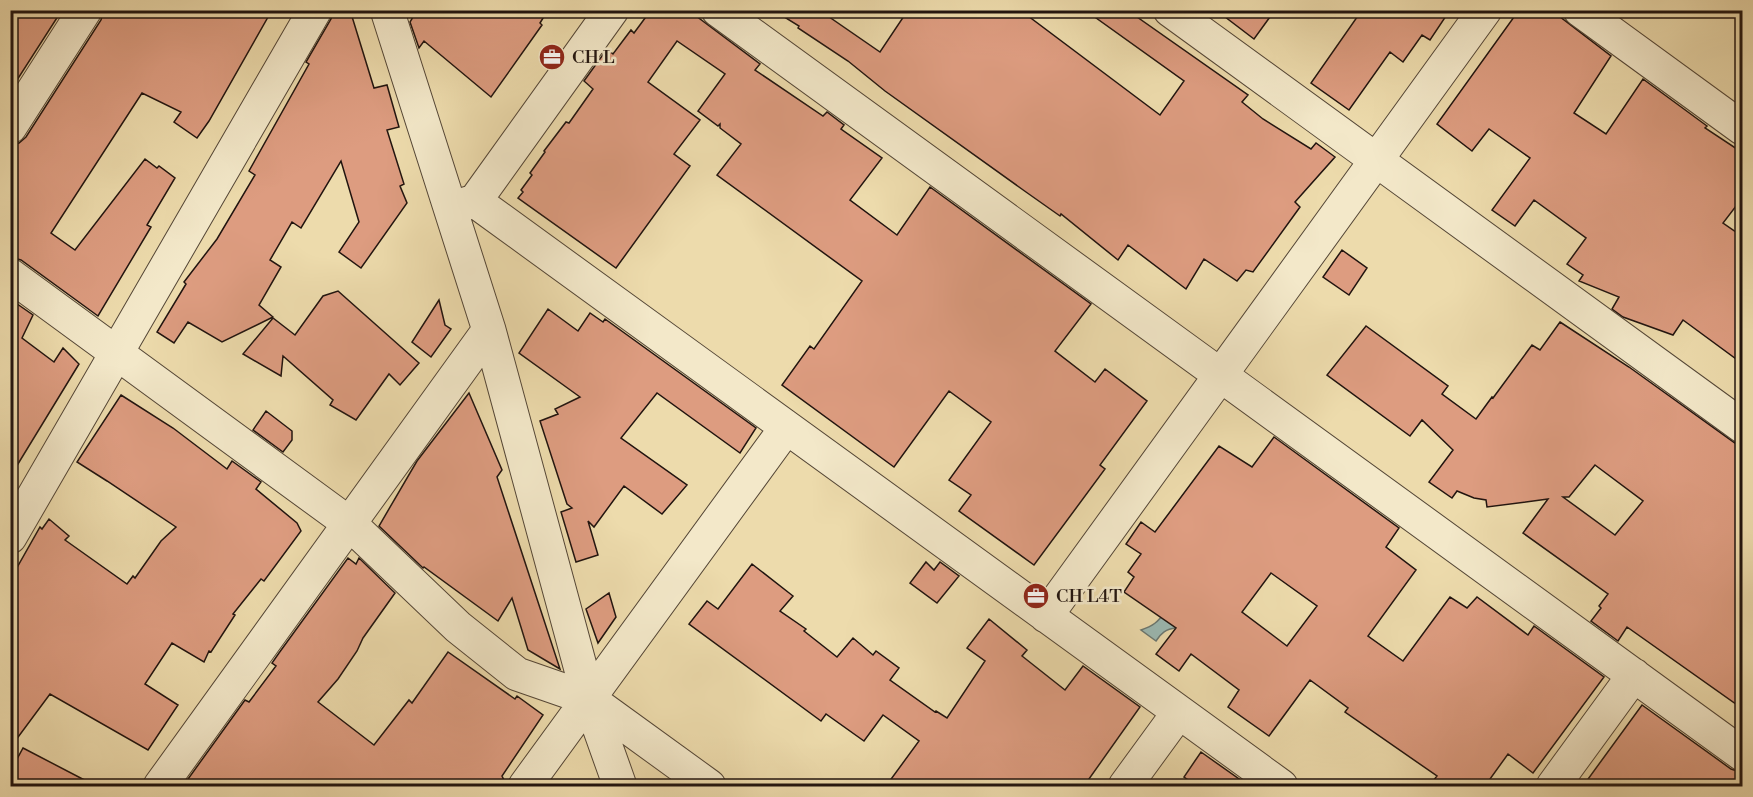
<svg xmlns="http://www.w3.org/2000/svg" width="1753" height="797" viewBox="0 0 1753 797" font-family="'Libre Bodoni',serif">
	<style>
		.water { fill: #9bb9b3; stroke: #6a7771; stroke-width: 1.5 }
		.building { fill: #dd9c80; stroke: #21140f; stroke-width: 1.5; fill-rule: evenodd }
		.lines { fill: none; stroke-linecap: round; stroke-linejoin: round }
		.street-casing { stroke: #544636; stroke-width: 35 }
		.street { stroke: #f3e8c9; stroke-width: 33 }
		.labels { text-anchor: middle; stroke-width: 5; stroke-linejoin: round; paint-order: stroke }
		.poi-label { font-size: 18px; fill: #21140f; stroke: #f3e8c9; text-anchor: start }
	</style>
	<rect width="100%" height="100%" fill="#eddbac"/>
	<filter id="stains"><feTurbulence type="fractalNoise" baseFrequency=".00333" numOctaves="4"/><feColorMatrix values="0 0 0 0 .2 0 0 0 0 .09 0 0 0 0 .02 0 0 0 .5 -.17"/></filter>
	<radialGradient id="worn" r=".72"><stop offset=".6" stop-color="#630" stop-opacity="0"/><stop offset="1" stop-color="#630" stop-opacity=".3"/></radialGradient>
	<path class="water" d="M 1165,612 L 1176,628 C 1166,629 1161,633 1156,641 L 1141,630 C 1153,626 1158,622 1165,612 Z"/>
	<path class="building" d="M 10,10 L 62,10 L 10,91 Z
		M 104,10 L 272,10 L 209,121 L 197,138 L 174,122 L 181,112 L 142,93 L 51,233 L 75,250 L 145,159 L 157,168 L 159,166 L 175,178 L 147,225 L 151,227 L 98,316 L 21,260 L 10,257 L 10,146 L 19,143 L 26,137 L 101,20 Z
		M 334,10 L 350,10 L 374,88 L 387,85 L 399,127 L 387,130 L 404,184 L 400,186 L 407,203 L 361,268 L 339,252 L 359,222 L 341,161 L 301,228 L 292,222 L 270,260 L 281,267 L 259,305 L 273,317 L 222,342 L 188,322 L 174,343 L 157,332 L 186,284 L 184,282 L 217,239 L 255,175 L 249,171 L 309,64 L 306,62 L 331,19 Z
		M 417,10 L 548,10 L 540,23 L 542,25 L 491,97 L 424,41 L 419,48 L 410,22 Z
		M 651,10 L 688,10 L 760,64 L 755,70 L 823,116 L 827,112 L 844,125 L 841,129 L 882,158 L 850,200 L 897,235 L 930,187 L 1091,304 L 1055,351 L 1095,382 L 1105,369 L 1147,401 L 1100,465 L 1105,469 L 1034,565 L 959,511 L 971,495 L 949,480 L 991,422 L 949,391 L 894,467 L 782,385 L 810,346 L 814,349 L 862,281 L 717,175 L 741,144 L 720,128 L 720,124 L 718,126 L 698,111 L 725,74 L 677,41 L 648,82 L 700,120 L 674,154 L 690,166 L 616,268 L 518,198 L 523,192 L 521,190 L 532,175 L 530,173 L 545,152 L 544,151 L 566,122 L 569,123 L 593,89 L 584,81 L 607,49 L 613,54 L 631,30 L 634,33 Z
		M 773,10 L 819,10 L 880,52 L 908,10 L 1020,10 L 1160,115 L 1184,81 L 1085,10 L 1127,10 L 1248,95 L 1242,102 L 1263,119 L 1311,149 L 1316,143 L 1335,157 L 1295,202 L 1300,207 L 1253,272 L 1246,270 L 1237,281 L 1204,259 L 1186,289 L 1128,245 L 1118,260 L 1061,214 L 1060,216 L 1026,192 L 885,91 L 848,61 L 798,28 L 799,26 Z
		M 1216,10 L 1275,10 L 1254,39 Z
		M 1362,10 L 1450,10 L 1430,40 L 1422,35 L 1403,62 L 1390,52 L 1349,110 L 1311,83 Z
		M 1519,10 L 1551,10 L 1611,56 L 1574,113 L 1606,134 L 1643,79 L 1707,126 L 1705,128 L 1743,153 L 1743,197 L 1723,223 L 1743,237 L 1743,364 L 1683,320 L 1673,335 L 1623,317 L 1612,309 L 1619,297 L 1579,281 L 1583,275 L 1567,264 L 1586,238 L 1534,200 L 1515,226 L 1492,210 L 1530,158 L 1489,129 L 1472,151 L 1437,124 Z
		M 1342,250 L 1367,268 L 1349,295 L 1323,277 Z
		M 338,291 L 419,363 L 400,385 L 389,374 L 356,420 L 330,405 L 333,400 L 283,356 L 281,376 L 243,354 L 273,318 L 295,335 L 323,296 Z
		M 10,299 L 33,315 L 22,338 L 54,362 L 63,348 L 79,364 L 10,477 Z
		M 439,300 L 445,325 L 451,329 L 431,357 L 412,342 Z
		M 548,309 L 578,331 L 590,313 L 603,322 L 605,319 L 756,428 L 740,453 L 657,393 L 621,438 L 687,485 L 662,514 L 624,486 L 594,527 L 588,521 L 598,555 L 576,562 L 561,512 L 572,508 L 567,504 L 540,421 L 558,414 L 555,409 L 580,397 L 519,353 Z
		M 1560,322 L 1629,367 L 1743,449 L 1743,709 L 1627,627 L 1618,641 L 1591,621 L 1601,608 L 1599,606 L 1608,594 L 1523,533 L 1548,499 L 1487,507 L 1486,500 L 1474,498 L 1457,491 L 1452,498 L 1429,482 L 1453,450 L 1422,420 L 1410,436 L 1327,375 L 1366,326 L 1448,386 L 1442,394 L 1476,419 L 1492,397 L 1493,398 L 1532,345 L 1540,350 ZM 1595,465 L 1643,501 L 1615,535 L 1563,497 L 1569,497 Z
		M 469,393 L 502,470 L 497,477 L 560,669 L 528,650 L 512,598 L 498,621 L 424,567 L 423,568 L 379,526 L 417,461 Z
		M 121,395 L 173,428 L 227,469 L 232,461 L 261,482 L 256,489 L 297,523 L 301,531 L 264,581 L 261,579 L 233,614 L 235,615 L 211,652 L 209,651 L 204,662 L 172,643 L 145,684 L 178,705 L 148,750 L 50,694 L 10,748 L 10,580 L 40,527 L 42,529 L 49,519 L 69,536 L 65,540 L 127,584 L 133,576 L 135,578 L 161,541 L 176,527 L 107,481 L 77,462 Z
		M 266,411 L 292,431 L 292,440 L 283,452 L 253,430 Z
		M 1274,437 L 1399,528 L 1386,547 L 1416,570 L 1368,636 L 1403,661 L 1450,597 L 1467,608 L 1477,597 L 1528,635 L 1534,626 L 1604,677 L 1533,773 L 1508,754 L 1485,786 L 1429,786 L 1437,776 L 1345,712 L 1348,708 L 1310,680 L 1269,736 L 1228,707 L 1239,690 L 1191,654 L 1179,671 L 1156,654 L 1176,628 L 1124,592 L 1134,577 L 1128,572 L 1141,554 L 1126,544 L 1141,522 L 1155,532 L 1219,446 L 1252,467 ZM 1271,573 L 1317,606 L 1287,646 L 1242,612 Z
		M 348,558 L 356,564 L 359,558 L 395,593 L 363,638 L 357,651 L 338,679 L 318,702 L 374,745 L 409,700 L 412,703 L 448,652 L 515,699 L 517,696 L 543,715 L 502,776 L 507,786 L 183,786 L 245,700 L 249,702 L 276,666 L 272,663 L 279,653 Z
		M 926,562 L 934,570 L 940,562 L 959,576 L 937,603 L 910,583 Z
		M 752,564 L 793,596 L 780,611 L 806,629 L 804,631 L 837,657 L 853,638 L 873,655 L 876,651 L 899,668 L 890,680 L 935,712 L 936,711 L 947,718 L 985,661 L 967,648 L 989,619 L 1027,650 L 1022,656 L 1065,690 L 1083,666 L 1140,707 L 1084,786 L 886,786 L 919,741 L 883,715 L 864,741 L 826,714 L 821,721 L 689,624 L 707,601 L 718,609 Z
		M 609,593 L 616,617 L 598,643 L 586,609 Z
		M 1642,705 L 1731,769 L 1743,773 L 1743,786 L 1583,786 Z
		M 23,748 L 96,786 L 10,786 L 10,772 Z
		M 1201,752 L 1249,786 L 1197,786 L 1184,777 Z"/>
	<g class="lines">
		<defs>
			<path id="street" d="M 387,10 L 489,330 L 589,699 L 620,786
				M 718,10 L 1742,754
				M 1170,10 L 1742,426
				M 1580,10 L 1742,128
				M 10,127 L 85,10
				M 475,201 L 1281,786
				M 454,207 L 475,201 L 612,10
				M 10,275 L 350,524 L 458,627 L 517,674 L 589,699 L 709,786
				M 10,537 L 315,10
				M 1046,616 L 1485,10
				M 160,786 L 489,330
				M 525,786 L 786,428
				M 1125,786 L 1179,712
				M 1553,786 L 1634,675"/>
		</defs>
		<use href="#street" class="street-casing"/>
		<use href="#street" class="street"/>
	</g>
	<defs>
		<symbol id="office-disc" viewBox="-11 -11 22 22"><circle r="9.5" fill="#8f2418" stroke="#f3e8c9"/><path d="M-6-3h4V-5.5h4V-3h4V5H-6ZM-1-4.5V-3h2v-1.5ZM-6 0V1H6V0Z" fill="#fff"/></symbol>
	</defs>
	<g fill-rule="evenodd">
		<use href="#office-disc" x="537" y="42" width="30" height="30"/>
		<use href="#office-disc" x="1021" y="581" width="30" height="30"/>
	</g>
	<g class="labels">
		<g class="poi-label">
			<text x="572" y="63">CH L</text>
			<text x="1056" y="602">CH L4T</text>
		</g>
	</g>
	<rect width="1753" height="797" fill="none" stroke="#eddbac" stroke-width="36"/>
	<rect x="12" y="12" width="1729" height="773" fill="none" stroke="#21140f" stroke-width="3"/>
	<rect x="18" y="18" width="1717" height="761" fill="none" stroke="#21140f" stroke-width="1.5"/>
	<rect width="100%" height="100%" filter="url(#stains)"/>
	<rect width="100%" height="100%" fill="url(#worn)"/>
</svg>
